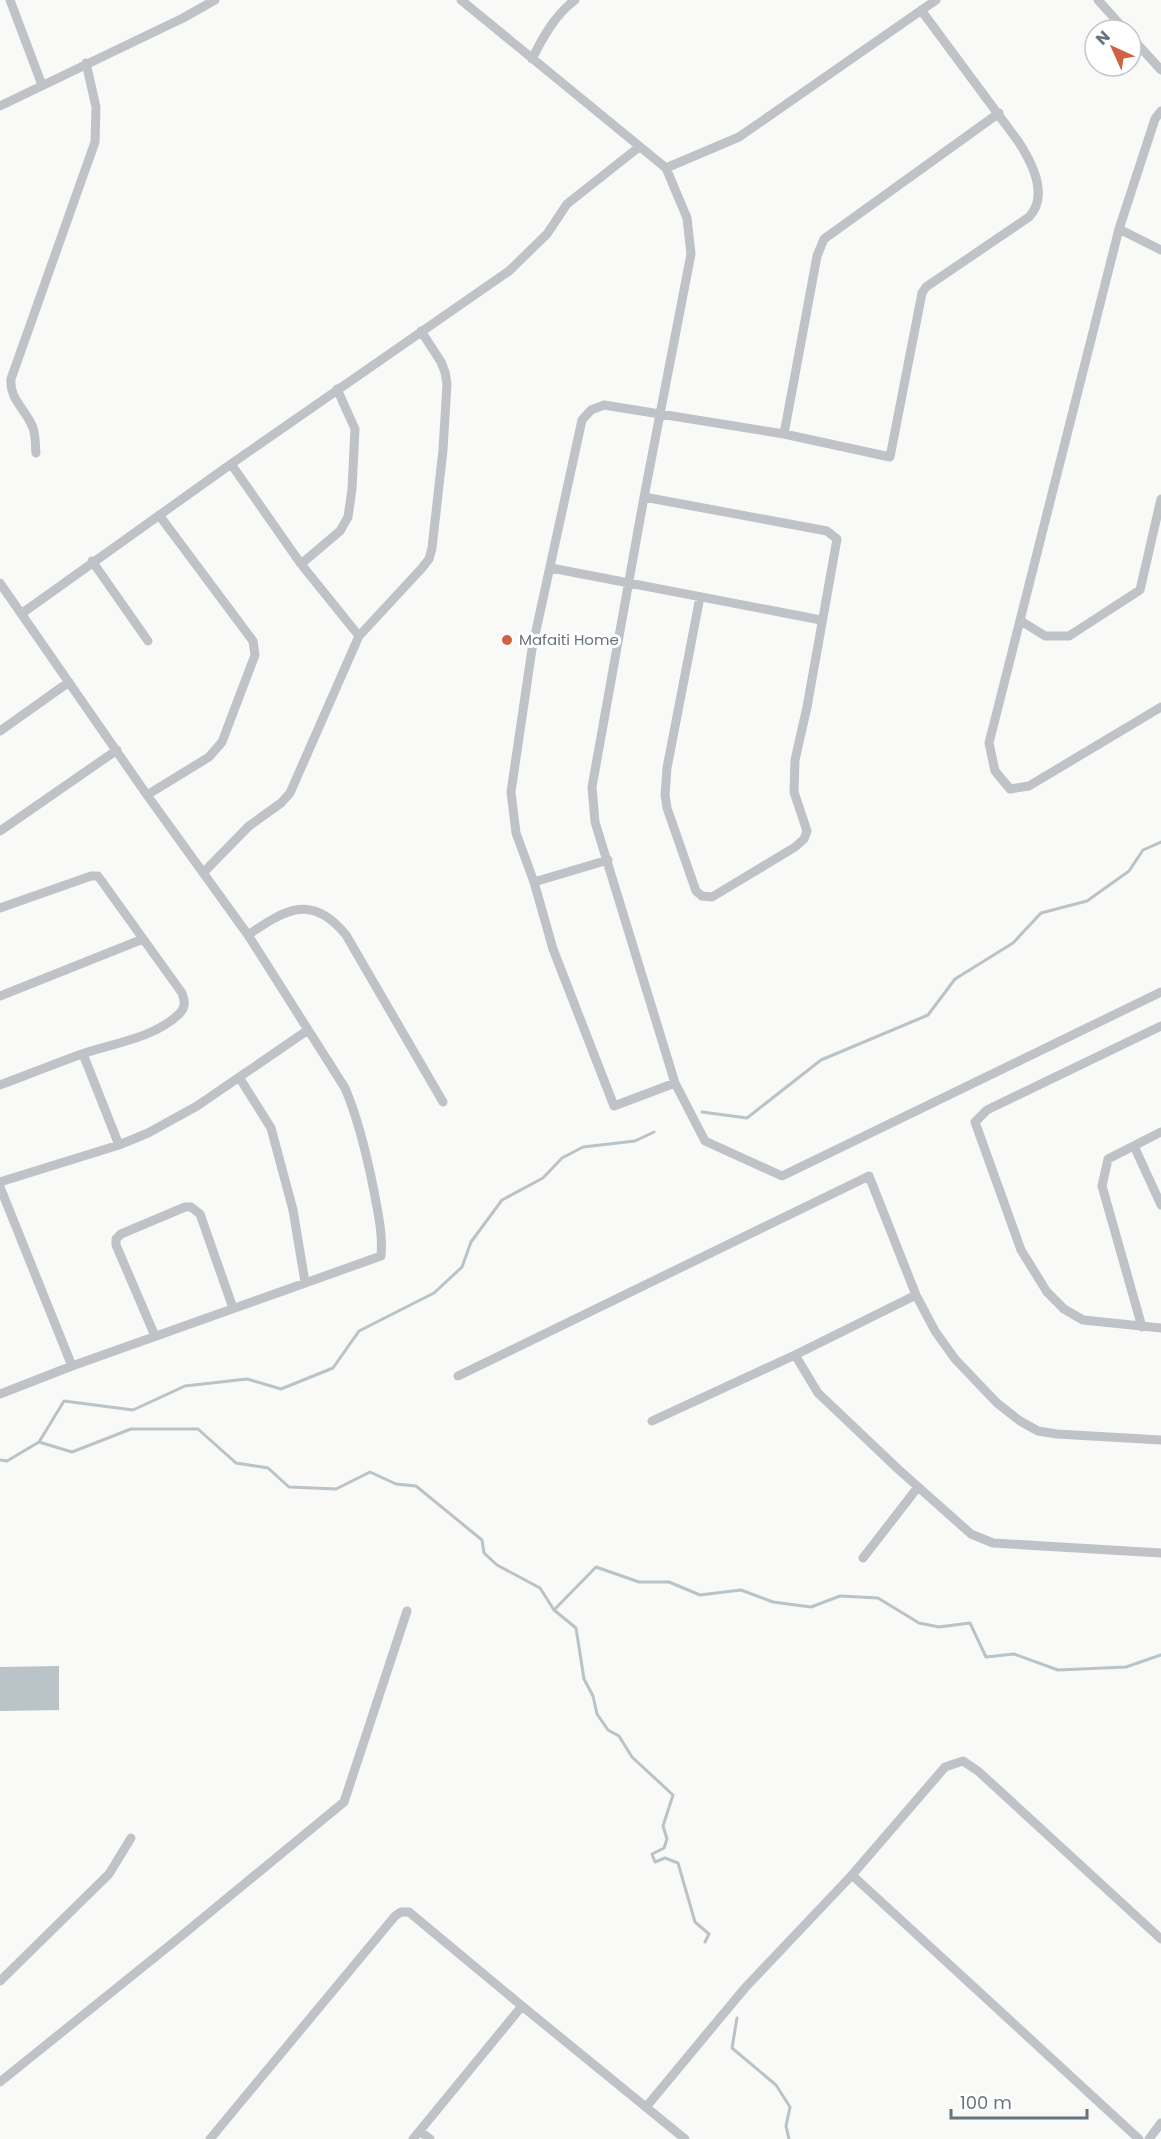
<svg xmlns="http://www.w3.org/2000/svg" width="1161" height="2139" viewBox="0 0 1161 2139" font-family="Poppins,sans-serif">
	<style>
		.water { fill: #bac3c7 }
		.lines { fill: none; stroke-linecap: round; stroke-linejoin: round }
		.stream { stroke: #bac3c7; stroke-width: 3 }
		.minor { stroke: #bfc2c6; stroke-width: 9 }
		.poi-dot { fill: #ce6241; stroke: #fff; stroke-width: 2 }
		.labels { text-anchor: middle; stroke-width: 6; stroke-linejoin: round; paint-order: stroke }
		.poi-label { font-size: 15px; fill: #67747e; stroke: #fff; text-anchor: start }
	</style>
	<rect width="100%" height="100%" fill="#f9f9f7"/>
	<path class="water" d="M 59,1666 L 59,1710 L 0,1711 L 0,1667 Z"/>
	<g class="lines">
		<path class="stream" d="M 702,1112 L 747,1118 L 821,1060 L 928,1015 L 955,979 L 1013,943 L 1041,913 L 1087,901 L 1129,871 L 1143,850 L 1161,842
			M 39,1442 L 64,1401 L 133,1410 L 185,1386 L 247,1379 L 281,1389 L 333,1368 L 359,1331 L 434,1293 L 462,1267 L 471,1242 L 502,1200 L 543,1178 L 562,1158 L 583,1147 L 635,1141 L 654,1132
			M 0,1460 L 7,1461 L 39,1442 L 72,1452 L 131,1429 L 198,1429 L 236,1463 L 268,1468 L 289,1487 L 336,1489 L 370,1472 L 396,1484 L 416,1486 L 482,1540 L 484,1553 L 497,1565 L 540,1588 L 554,1610 L 576,1628 L 584,1679 L 593,1696 L 597,1714 L 608,1730 L 619,1736 L 632,1757 L 673,1795 L 663,1826 L 667,1839 L 664,1848 L 652,1854 L 655,1862 L 665,1858 L 678,1863 L 695,1922 L 709,1934 L 705,1942
			M 554,1610 L 596,1567 L 639,1582 L 669,1582 L 700,1595 L 741,1590 L 773,1602 L 811,1607 L 840,1596 L 878,1598 L 919,1623 L 939,1627 L 970,1623 L 986,1657 L 1014,1654 L 1058,1670 L 1126,1667 L 1161,1655
			M 737,2018 L 732,2048 L 776,2085 L 790,2107 L 786,2126 L 789,2139"/>
		<path class="minor" d="M 10,0 L 42,85
			M 461,0 L 666,168 L 687,218 L 691,254 L 644,497 L 592,787 L 595,822 L 675,1083 L 705,1141 L 782,1176 L 1161,992
			M 1098,0 L 1125,30
			M 1131,37 L 1161,70
			M 532,59 C 543,37 555,15 575,0
			M 0,106 L 183,18 L 215,0
			M 1161,111 L 1155,119 L 1119,229 L 989,743 L 995,771 L 1010,789 L 1029,786 L 1161,707
			M 666,168 L 739,137 L 936,0
			M 1119,229 L 1161,250
			M 784,434 L 817,256 L 824,239 L 999,113
			M 36,453 C 35,445 36,436 33,428 C 27,410 9,400 11,379 L 95,142 L 96,107 L 86,63
			M 644,497 L 827,531 L 837,539 L 807,707 L 795,760 L 794,792 L 807,831 L 804,839 L 795,847 L 712,897 L 702,896 L 696,891 L 667,808 L 665,795 L 667,768 L 700,597
			M 92,561 L 148,641
			M 301,564 L 340,531 L 348,517 L 352,489 L 355,429 L 337,389
			M 551,568 L 821,620
			M 0,583 L 147,795 L 248,935 L 345,1088 C 359,1121 367,1156 374,1191 C 378,1214 383,1233 381,1256 L 72,1366 L 0,1394
			M 21,614 L 231,464 L 509,271 L 547,234 L 567,204 L 639,147
			M 1021,621 L 1045,636 L 1069,636 L 1140,590 L 1161,499
			M 359,636 L 422,568 L 429,559 L 432,548 L 443,450 L 447,384 L 445,372 L 441,362 L 421,331
			M 0,731 L 69,682
			M 147,795 L 209,757 L 222,742 L 255,655 L 253,641 L 159,515
			M 0,831 L 117,750
			M 203,873 L 249,826 L 281,803 L 290,793 L 359,636 L 301,564 L 231,464
			M 534,882 L 608,860
			M 0,908 L 91,876 L 98,876 L 182,993 C 185,1001 186,1007 179,1014 C 154,1038 114,1043 82,1054 C 54,1064 27,1075 0,1085
			M 248,935 C 286,909 312,893 346,935 L 443,1102
			M 0,996 L 143,939
			M 1161,1026 L 987,1110 L 975,1122 L 1021,1250 L 1047,1292 L 1064,1309 L 1083,1320 L 1161,1328
			M 83,1054 L 119,1145
			M 239,1077 L 271,1128 L 293,1210 L 305,1282
			M 675,1083 L 614,1106 L 553,949 L 534,882 L 516,833 L 511,792 L 532,649 L 582,420 L 591,410 L 604,405 L 784,434 L 890,457 L 922,293 L 926,287 L 1029,217 C 1050,195 1031,161 1018,141 L 921,10
			M 1134,1146 L 1161,1205
			M 0,1182 L 119,1145 L 148,1133 L 197,1106 L 308,1030
			M 0,1187 L 72,1366
			M 1142,1327 L 1102,1186 L 1108,1159 L 1161,1132
			M 155,1336 L 116,1245 L 116,1239 L 121,1234 L 185,1207 L 191,1207 L 200,1214 L 233,1308
			M 795,1355 L 818,1393 L 898,1469 L 971,1534 L 993,1543 L 1161,1553
			M 458,1376 L 869,1176 L 916,1295 L 935,1331 L 955,1359 L 997,1403 L 1020,1421 L 1038,1431 L 1057,1434 L 1161,1440
			M 652,1421 L 795,1355 L 916,1295
			M 863,1558 L 918,1487
			M 852,1875 L 1139,2139
			M 0,1981 L 109,1874 L 131,1838
			M 522,2006 L 685,2139
			M 0,2082 L 180,1937 L 344,1802 L 407,1611
			M 646,2107 L 744,1989 L 852,1875 L 945,1767 L 963,1761 L 978,1771 L 1161,1939
			M 420,2131 L 430,2139
			M 210,2139 L 395,1916 L 401,1912 L 409,1912 L 522,2006 L 413,2139
			M 1149,2139 L 1161,2123"/>
	</g>
	<circle class="poi-dot" cx="507" cy="640" r="6"/>
	<g class="labels">
		<g class="poi-label">
			<text x="519" y="645">Mafaiti Home</text>
		</g>
	</g>
	<g transform="translate(1113 48) rotate(315)"><circle r="28" fill="#ffffff" stroke="#c2c7cb" stroke-width="1.5"/>
	<path d="M0-4.5L10 22L0 15L-10 22Z" fill="#ce6241"/>
	<text y="-9" font-size="16" font-weight="bold" text-anchor="middle" fill="#67747e">N</text>
	</g>
	<path d="M951 2109v9h136v-9" fill="none" stroke="#67747e" stroke-width="3"/>
	<text x="960" y="2109" font-size="18" fill="#67747e" stroke="#ffffff" stroke-width="4.5" paint-order="stroke">100 m</text>
</svg>
